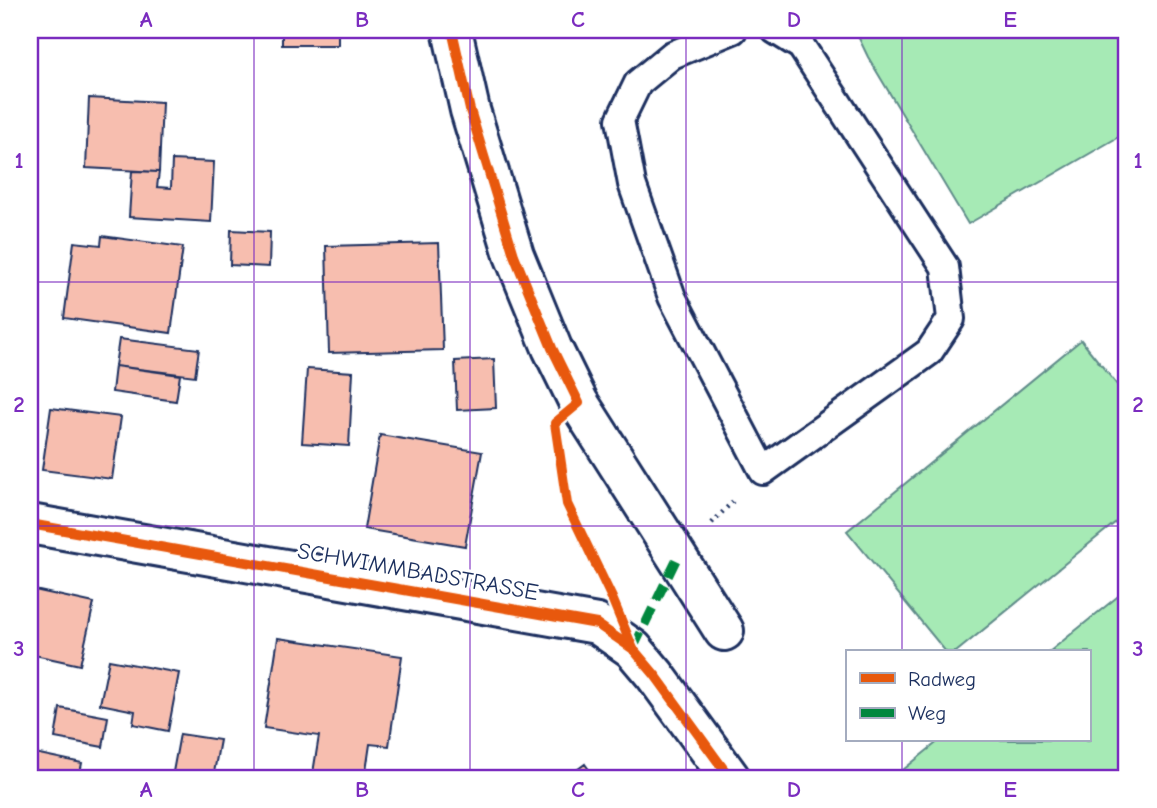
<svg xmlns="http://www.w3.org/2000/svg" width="1157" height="808" viewBox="0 0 1157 808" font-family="'Comic Neue',sans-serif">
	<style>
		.green { fill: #a6eab5; stroke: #608c8a; stroke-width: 2 }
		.building { fill: #f7beaf; stroke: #1b2f5e; stroke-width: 2 }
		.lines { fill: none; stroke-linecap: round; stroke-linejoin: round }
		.lane-casing { stroke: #1b2f5e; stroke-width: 32 }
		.street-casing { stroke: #1b2f5e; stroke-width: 44 }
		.path { stroke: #1b2f5e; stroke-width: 4.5; stroke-dasharray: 2 5; stroke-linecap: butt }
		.lane { stroke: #fff; stroke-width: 26 }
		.street { stroke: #fff; stroke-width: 38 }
		.quiet { stroke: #00873e; stroke-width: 9; stroke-dasharray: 18 9; stroke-linecap: butt }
		.cycleway-casing { stroke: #fff; stroke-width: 15 }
		.cycleway { stroke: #e8590c; stroke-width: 10 }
		.grid { fill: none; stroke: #7b2cbf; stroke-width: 2; stroke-opacity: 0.55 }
		.labels { text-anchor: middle; stroke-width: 6; stroke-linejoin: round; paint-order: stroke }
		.street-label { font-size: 23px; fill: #1b2f5e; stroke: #fff }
		.neatline { fill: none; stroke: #7b2cbf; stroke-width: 2.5 }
		.grid-label { font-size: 23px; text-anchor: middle; font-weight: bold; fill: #7b2cbf }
	</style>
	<rect width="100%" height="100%" fill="#fff"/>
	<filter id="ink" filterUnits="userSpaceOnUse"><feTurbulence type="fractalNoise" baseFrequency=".0143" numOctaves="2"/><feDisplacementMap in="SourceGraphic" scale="14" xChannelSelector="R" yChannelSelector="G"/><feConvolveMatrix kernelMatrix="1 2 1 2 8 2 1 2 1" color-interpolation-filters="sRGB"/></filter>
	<g filter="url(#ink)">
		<path class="green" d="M 855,30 L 1127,30 L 1127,132 L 968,224 L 868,57 Z
			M 1081,340 L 1127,397 L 1127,513 L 956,652 L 946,652 L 847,531 Z
			M 1127,589 L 1127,778 L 893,778 L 940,740 L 1089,740 L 1089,652 L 1049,652 Z"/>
		<path class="building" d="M 282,30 L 338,30 L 338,45 L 282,45 Z
			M 89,98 L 162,102 L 159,172 L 86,168 Z
			M 172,160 L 214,162 L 211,222 L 129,217 L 132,171 L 159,172 L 157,187 L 171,188 Z
			M 231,230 L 270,232 L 269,267 L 230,265 Z
			M 102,236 L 183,247 L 171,333 L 64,318 L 74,242 L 101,245 Z
			M 439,243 L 443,350 L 329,353 L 326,246 Z
			M 119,339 L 199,349 L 195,376 L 115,366 Z
			M 494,359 L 496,408 L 457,410 L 455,361 Z
			M 115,366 L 180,375 L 176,401 L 112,392 Z
			M 307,369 L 353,372 L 349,446 L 302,443 Z
			M 51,408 L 121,417 L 112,479 L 42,470 Z
			M 380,435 L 482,452 L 465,546 L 364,529 Z
			M 30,589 L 94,603 L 80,665 L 30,654 Z
			M 278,638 L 402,656 L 389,746 L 370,744 L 365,778 L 352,778 L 313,773 L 319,736 L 264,728 Z
			M 109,660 L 179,673 L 168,731 L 133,724 L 135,711 L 100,704 Z
			M 60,708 L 108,717 L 103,747 L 55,738 Z
			M 180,734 L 220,740 L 213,778 L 173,772 Z
			M 30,752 L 82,763 L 79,778 L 30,778 Z
			M 585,764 L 595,778 L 566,778 Z"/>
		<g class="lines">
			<defs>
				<path id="lane" d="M 733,30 L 672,55 L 638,83 L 620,120 L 632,184 L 672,297 L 763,471 L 929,352 L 951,319 L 945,267 L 801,46 L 775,30"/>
				<path id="street" d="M 452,30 L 470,110 L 514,255 L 552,348 L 579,403 L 724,631
					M 30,524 L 597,624 L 633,649 L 655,675 L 730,778"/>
			</defs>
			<use href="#lane" class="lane-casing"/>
			<use href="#street" class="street-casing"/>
			<path class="path" d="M 562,469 L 567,504 L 601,575
				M 712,523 L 735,499"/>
			<use href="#lane" class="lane"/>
			<use href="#street" class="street"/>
			<path class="quiet" d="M 633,649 L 677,558"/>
			<defs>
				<path id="cycleway" d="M 452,30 L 470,110 L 514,255 L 552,348 L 579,403 L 555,423 L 567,504 L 612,598 L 633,649
					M 30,524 L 597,624 L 633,649 L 655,675 L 730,778"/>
			</defs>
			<use href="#cycleway" class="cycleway-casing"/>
			<use href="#cycleway" class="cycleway"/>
		</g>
	</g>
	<path class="grid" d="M 254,30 L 254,778M 470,30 L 470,778M 686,30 L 686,778M 902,30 L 902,652M 30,282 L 1127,282M 30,526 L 1127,526M 902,740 L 902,778"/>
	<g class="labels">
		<g class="street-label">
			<text transform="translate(418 571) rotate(10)" y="8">SCHWIMMBADSTRASSE</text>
		</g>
	</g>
	<rect width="1157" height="808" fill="none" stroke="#fff" stroke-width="77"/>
	<rect x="846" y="650" width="245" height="91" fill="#ffffff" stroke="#a4acbf" stroke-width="2"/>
	<rect x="860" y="673" width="35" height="10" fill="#e8590c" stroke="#a4acbf" stroke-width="2"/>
	<text x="908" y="686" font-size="21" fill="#1b2f5e">Radweg</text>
	<rect x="860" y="708" width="35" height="10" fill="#00873e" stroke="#a4acbf" stroke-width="2"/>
	<text x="908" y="720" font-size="21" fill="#1b2f5e">Weg</text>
	<rect x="38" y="38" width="1080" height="732" class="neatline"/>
	<g class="grid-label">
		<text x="146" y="27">A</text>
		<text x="362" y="27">B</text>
		<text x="578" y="27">C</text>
		<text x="794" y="27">D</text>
		<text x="1010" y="27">E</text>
		<text x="19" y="168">1</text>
		<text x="1138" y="168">1</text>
		<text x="19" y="412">2</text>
		<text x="1138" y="412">2</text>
		<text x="19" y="656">3</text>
		<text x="1138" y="656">3</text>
		<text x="146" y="797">A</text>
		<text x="362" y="797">B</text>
		<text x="578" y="797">C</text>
		<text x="794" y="797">D</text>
		<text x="1010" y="797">E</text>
	</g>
</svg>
